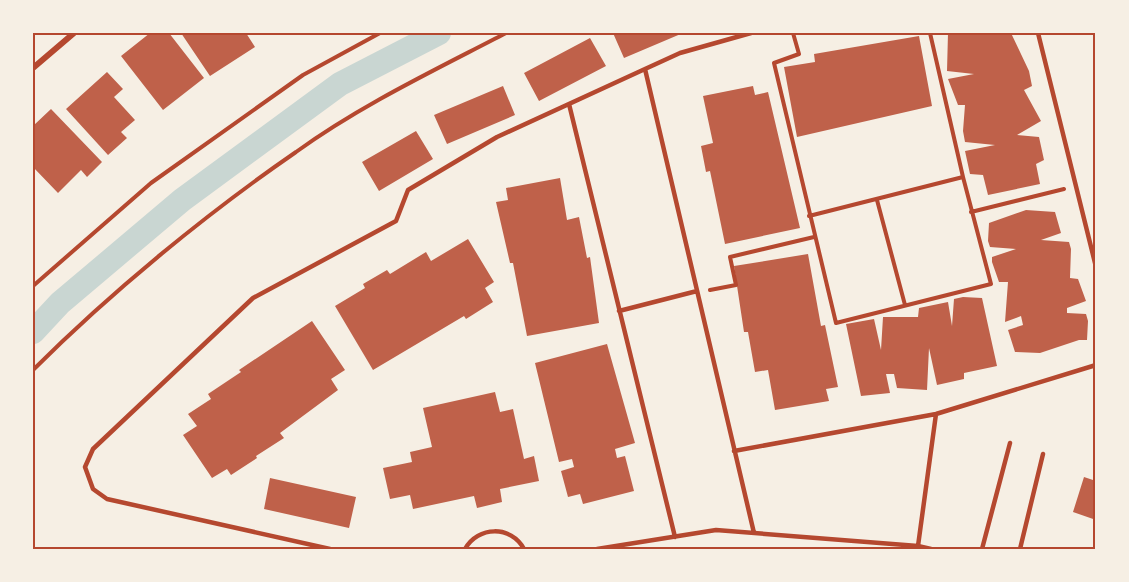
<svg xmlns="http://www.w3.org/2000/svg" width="1129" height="582" viewBox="0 0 1129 582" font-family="'Public Sans',sans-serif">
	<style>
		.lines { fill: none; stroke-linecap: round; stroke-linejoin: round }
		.canal { stroke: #c9d6d2; stroke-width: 24 }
		.building { fill: #bf614a }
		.path { stroke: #b5482f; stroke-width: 4 }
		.service { stroke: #b5482f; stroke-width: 4.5 }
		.minor { stroke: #b5482f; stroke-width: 6 }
		.neatline { fill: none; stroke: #b5482f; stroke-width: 2 }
	</style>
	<rect width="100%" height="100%" fill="#f6efe4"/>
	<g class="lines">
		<path class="canal" d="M 33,332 L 60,303 L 182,200 L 340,84 L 439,33"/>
	</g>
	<path class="building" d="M 150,33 L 169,33 L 204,78 L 163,110 L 121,56 Z
		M 181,33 L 246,33 L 255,47 L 210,76 Z
		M 613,33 L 683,33 L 624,58 Z
		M 948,33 L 1011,33 L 1029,71 L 1032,86 L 1024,90 L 1041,121 L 1017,135 L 1039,137 L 1044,160 L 1036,164 L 1040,184 L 988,195 L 983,175 L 970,174 L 965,151 L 995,145 L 965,142 L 963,131 L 965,105 L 958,105 L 948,79 L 974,74 L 947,71 Z
		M 919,36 L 932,106 L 797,137 L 784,67 L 815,62 L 814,54 Z
		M 590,38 L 606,66 L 539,101 L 524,73 Z
		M 107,72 L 123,89 L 114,97 L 135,120 L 121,132 L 127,138 L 108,155 L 66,109 Z
		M 503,86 L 515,115 L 447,144 L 434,115 Z
		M 753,86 L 755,95 L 768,92 L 800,228 L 725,244 L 710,171 L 706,172 L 701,146 L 713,143 L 703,96 Z
		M 51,109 L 102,162 L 87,177 L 81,170 L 58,193 L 33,167 L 33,126 Z
		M 416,131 L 433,159 L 379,191 L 362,162 Z
		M 560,178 L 567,220 L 579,217 L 587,258 L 590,257 L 599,323 L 527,336 L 513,263 L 510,263 L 496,202 L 508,200 L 506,188 Z
		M 1026,210 L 1055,212 L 1061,233 L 1041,240 L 1069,242 L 1071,249 L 1070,278 L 1078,279 L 1086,301 L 1067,308 L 1067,313 L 1086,314 L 1088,321 L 1087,340 L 1079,340 L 1040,353 L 1015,352 L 1008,330 L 1023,325 L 1021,316 L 1005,322 L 1008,282 L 999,282 L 992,262 L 992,257 L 1016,249 L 990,247 L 988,241 L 989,223 Z
		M 468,239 L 494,282 L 485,288 L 493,302 L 466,319 L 464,316 L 373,370 L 335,306 L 365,288 L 363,284 L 387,270 L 390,274 L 426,252 L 431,261 Z
		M 808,254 L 821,326 L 825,325 L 838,387 L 826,389 L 829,401 L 775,410 L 768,370 L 755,372 L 748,332 L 744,332 L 734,266 Z
		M 963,297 L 982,298 L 997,366 L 964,373 L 964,379 L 937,385 L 929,348 L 927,390 L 897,388 L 894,374 L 886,374 L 890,393 L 861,396 L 846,324 L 874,319 L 881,350 L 883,317 L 918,317 L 919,308 L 948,302 L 952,326 L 954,299 Z
		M 312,321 L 345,370 L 331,379 L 338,390 L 280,433 L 284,438 L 256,456 L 257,458 L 231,475 L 227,469 L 212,478 L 183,435 L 197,426 L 188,414 L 211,399 L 208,394 L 241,372 L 239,370 Z
		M 607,344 L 635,443 L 615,449 L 617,458 L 625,456 L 634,491 L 583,504 L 580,494 L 568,497 L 561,471 L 574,467 L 572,459 L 559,462 L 535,363 Z
		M 495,392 L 500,412 L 513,409 L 524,459 L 534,456 L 539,481 L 500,489 L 502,502 L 477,508 L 474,496 L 413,509 L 410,495 L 390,499 L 383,468 L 412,462 L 410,452 L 432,447 L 423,408 Z
		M 1084,477 L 1096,481 L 1096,520 L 1073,512 Z
		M 270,478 L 356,497 L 349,528 L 264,509 Z"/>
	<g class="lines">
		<path class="path" d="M 793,33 L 799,54 L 774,63 L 836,323 L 991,284 L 963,177 L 809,216
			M 930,33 L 963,177
			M 877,200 L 905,305
			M 971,212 L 1064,189
			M 33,286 L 151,183 L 303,75 L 380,33
			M 710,290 L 736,285 L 730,257 L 814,237
			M 33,370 C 110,293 206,214 296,152 C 361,105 435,70 506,33"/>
		<path class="service" d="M 1038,33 L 1096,267
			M 645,69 L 754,533
			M 569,104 L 675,537
			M 619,311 L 697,291
			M 734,451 L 936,414 L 1096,365
			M 918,546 L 931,549
			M 330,549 L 107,499 L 93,489 L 85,467 L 93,449 L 253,298 L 396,221 L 408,190 L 497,137 L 645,69 L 680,53 L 751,33
			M 465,549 C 478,526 511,525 524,549
			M 597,549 L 716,530 L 918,546 L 936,414
			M 982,549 L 1010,443
			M 1020,549 L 1043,454"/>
		<path class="minor" d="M 33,68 L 74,33"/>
	</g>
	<rect width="1129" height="582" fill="none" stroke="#f6efe4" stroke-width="69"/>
	<rect x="34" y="34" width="1060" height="514" class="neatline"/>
</svg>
